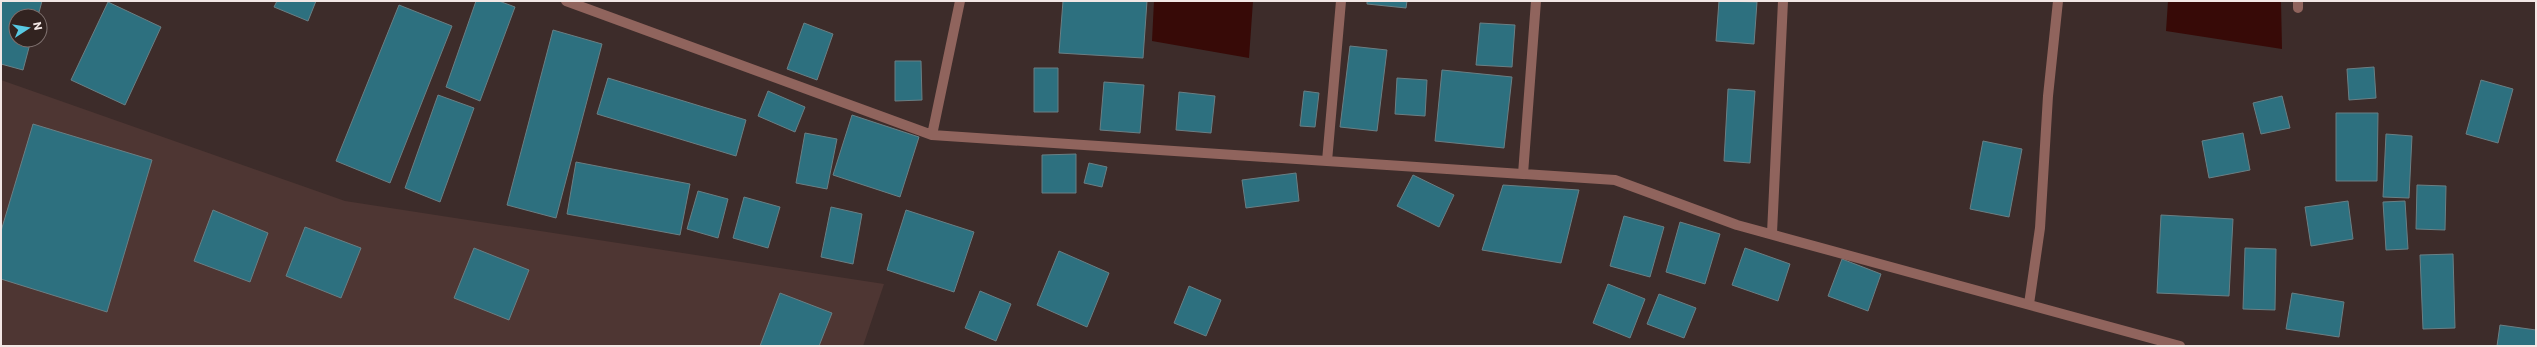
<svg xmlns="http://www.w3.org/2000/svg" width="2537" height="347" viewBox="0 0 2537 347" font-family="Commissioner,sans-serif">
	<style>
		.built { fill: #4e3633 }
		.water { fill: #370a07 }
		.building { fill: #2d707f; stroke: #6a7f84 }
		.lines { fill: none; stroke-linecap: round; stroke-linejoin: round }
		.minor { stroke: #90645d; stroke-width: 10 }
	</style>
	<rect width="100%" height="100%" fill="#3d2c2a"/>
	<path class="built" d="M 1,80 L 345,201 L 884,284 L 863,346 L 1,346 Z"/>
	<path class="water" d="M 1154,1 L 1253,1 L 1249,58 L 1152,41 Z
		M 2168,1 L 2281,1 L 2282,49 L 2166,31 Z"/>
	<path class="building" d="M 1,1 L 42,1 L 38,16 L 16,16 L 16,40 L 31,40 L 23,70 L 1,64 Z
		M 277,1 L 316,1 L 308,21 L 274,7 Z
		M 476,1 L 499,1 L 515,7 L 480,101 L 446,87 Z
		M 1063,1 L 1147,1 L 1143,58 L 1059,53 Z
		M 1367,1 L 1407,1 L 1406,8 L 1367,4 Z
		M 1719,1 L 1757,2 L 1754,44 L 1716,41 Z
		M 108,2 L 161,27 L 125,105 L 71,80 Z
		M 399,5 L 452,26 L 390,183 L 336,161 Z
		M 804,23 L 833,34 L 817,80 L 787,69 Z
		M 1480,23 L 1515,25 L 1512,67 L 1476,65 Z
		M 553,30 L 602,44 L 556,218 L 507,205 Z
		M 1350,46 L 1387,50 L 1377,131 L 1340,127 Z
		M 895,61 L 921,61 L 922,100 L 895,101 Z
		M 2374,67 L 2376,98 L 2349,100 L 2347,69 Z
		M 1034,68 L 1058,68 L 1058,112 L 1034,112 Z
		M 1442,70 L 1512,77 L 1504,148 L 1435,141 Z
		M 608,78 L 746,120 L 736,156 L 597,114 Z
		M 1397,78 L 1427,80 L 1425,116 L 1395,114 Z
		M 2481,80 L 2513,89 L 2498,143 L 2466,134 Z
		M 1104,82 L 1144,85 L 1140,133 L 1100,130 Z
		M 1728,89 L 1755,91 L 1750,163 L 1724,161 Z
		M 768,91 L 805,107 L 795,132 L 758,116 Z
		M 1304,91 L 1319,93 L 1315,127 L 1300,126 Z
		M 1179,92 L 1215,96 L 1211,133 L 1176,130 Z
		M 438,95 L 474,108 L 440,202 L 405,188 Z
		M 2282,96 L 2290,128 L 2261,134 L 2253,103 Z
		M 2336,113 L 2378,113 L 2377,181 L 2336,181 Z
		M 852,115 L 919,137 L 900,197 L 833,175 Z
		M 33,124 L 152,160 L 107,312 L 1,279 L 1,231 Z
		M 805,133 L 837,139 L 827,189 L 796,183 Z
		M 2243,133 L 2250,170 L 2209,178 L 2202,141 Z
		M 2386,134 L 2412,136 L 2409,198 L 2383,197 Z
		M 1983,141 L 2022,149 L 2009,217 L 1970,209 Z
		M 1076,154 L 1076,193 L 1042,193 L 1042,155 Z
		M 576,162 L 690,184 L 680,235 L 567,214 Z
		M 1089,163 L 1107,167 L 1102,187 L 1084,183 Z
		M 1296,173 L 1299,201 L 1246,208 L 1242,180 Z
		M 1413,175 L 1454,195 L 1439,227 L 1397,206 Z
		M 1503,185 L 1579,190 L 1561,263 L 1482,250 Z
		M 2417,185 L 2446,186 L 2445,230 L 2416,229 Z
		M 698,191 L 728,199 L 718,238 L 687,229 Z
		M 744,197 L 780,207 L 768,248 L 733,238 Z
		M 2348,201 L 2353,239 L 2311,246 L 2305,207 Z
		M 2405,201 L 2408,249 L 2386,250 L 2383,202 Z
		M 831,207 L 862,214 L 853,264 L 821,257 Z
		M 213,210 L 268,233 L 250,282 L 194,261 Z
		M 906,210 L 974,232 L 954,292 L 887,270 Z
		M 2161,215 L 2233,219 L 2229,296 L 2157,293 Z
		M 1624,216 L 1664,227 L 1650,277 L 1610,266 Z
		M 1680,222 L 1720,234 L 1705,284 L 1666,272 Z
		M 305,227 L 361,248 L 341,298 L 286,276 Z
		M 474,248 L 529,270 L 509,320 L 454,298 Z
		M 1745,248 L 1790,264 L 1778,301 L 1732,285 Z
		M 2245,248 L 2276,249 L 2275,310 L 2243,309 Z
		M 1059,251 L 1109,273 L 1087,327 L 1037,305 Z
		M 2453,254 L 2455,328 L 2423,329 L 2420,255 Z
		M 1842,259 L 1881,274 L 1868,311 L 1828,296 Z
		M 1608,284 L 1645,299 L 1630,338 L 1593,323 Z
		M 1189,286 L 1221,300 L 1206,336 L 1174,323 Z
		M 980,291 L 1011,304 L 996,341 L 965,328 Z
		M 780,293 L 832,313 L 819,346 L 760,346 Z
		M 2292,293 L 2344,302 L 2339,337 L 2286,329 Z
		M 1659,294 L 1696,308 L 1684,338 L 1647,324 Z
		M 2500,325 L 2536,330 L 2536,346 L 2497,346 Z"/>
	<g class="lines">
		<path class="minor" d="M 566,1 L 932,135 L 1615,180 L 1737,225 L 2180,346
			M 2298,8 L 2298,1
			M 932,135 L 960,1
			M 1327,161 L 1341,1
			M 1523,174 L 1536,1
			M 1772,233 L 1783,1
			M 2029,304 L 2040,228 L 2048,96 L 2058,1"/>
	</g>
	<rect width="2537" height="347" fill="none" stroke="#f2e7e5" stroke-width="4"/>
	<g transform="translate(28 28) rotate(78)"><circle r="19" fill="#322320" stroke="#7f716f"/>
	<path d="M0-3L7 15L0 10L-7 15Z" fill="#58c9e3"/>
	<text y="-6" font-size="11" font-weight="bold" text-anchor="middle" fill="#f2e7e5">N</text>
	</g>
</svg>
